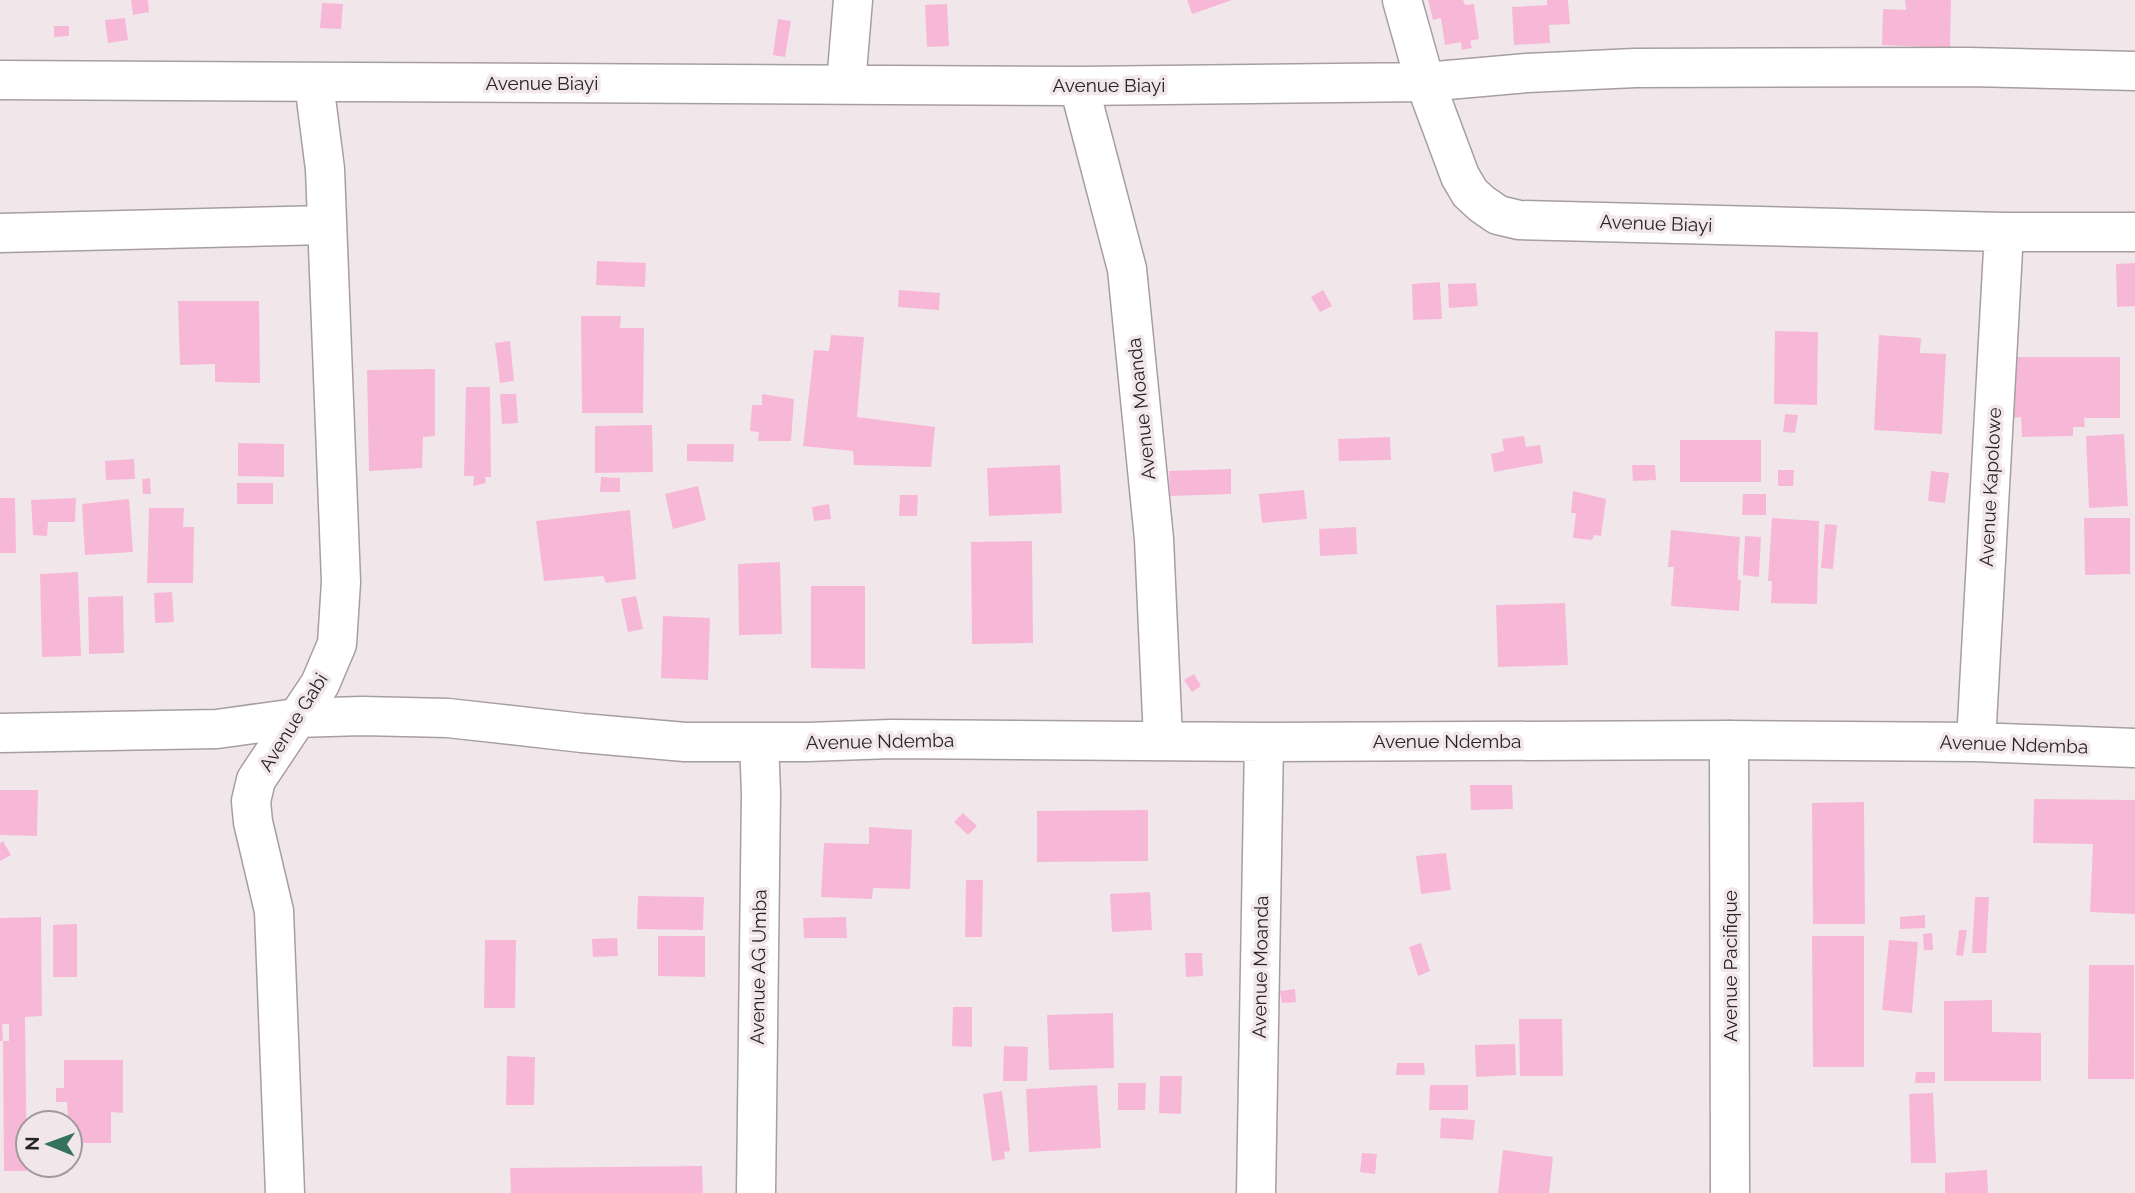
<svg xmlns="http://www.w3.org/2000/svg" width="2135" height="1193" viewBox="0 0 2135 1193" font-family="Raleway,sans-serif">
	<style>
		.building { fill: #f7b8d7 }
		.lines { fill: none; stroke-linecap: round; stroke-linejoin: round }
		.minor-casing { stroke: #a79ea2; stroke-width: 41 }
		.minor { stroke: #fff; stroke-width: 38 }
		.labels { text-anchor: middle; stroke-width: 7; stroke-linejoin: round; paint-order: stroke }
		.street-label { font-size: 19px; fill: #272425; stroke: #f1e7eb }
	</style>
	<rect width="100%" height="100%" fill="#f1e7eb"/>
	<path class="building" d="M 131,0 L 148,0 L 149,12 L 133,15 Z
		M 1187,0 L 1232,0 L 1192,14 Z
		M 1428,0 L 1463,0 L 1465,5 L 1474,4 L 1479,39 L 1470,41 L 1472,48 L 1462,50 L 1461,42 L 1445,45 L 1441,18 L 1433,20 Z
		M 1547,0 L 1568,0 L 1570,24 L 1549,25 L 1550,43 L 1514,45 L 1512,7 L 1547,5 Z
		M 1905,0 L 1951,0 L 1950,48 L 1882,45 L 1883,9 L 1906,10 Z
		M 322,3 L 343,4 L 341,29 L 320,28 Z
		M 947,4 L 949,46 L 927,47 L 925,5 Z
		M 125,18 L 128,40 L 108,43 L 105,20 Z
		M 778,19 L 791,21 L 785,57 L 773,55 Z
		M 54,26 L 69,26 L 69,36 L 54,37 Z
		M 597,261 L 646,263 L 645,287 L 596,285 Z
		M 2135,263 L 2135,306 L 2117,307 L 2116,264 Z
		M 1440,282 L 1442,319 L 1413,320 L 1412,284 Z
		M 1476,283 L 1478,306 L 1449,308 L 1448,284 Z
		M 899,290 L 940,293 L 939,310 L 898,307 Z
		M 1323,290 L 1332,306 L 1320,312 L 1311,297 Z
		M 178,301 L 259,301 L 260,383 L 215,382 L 215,364 L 180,365 Z
		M 581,316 L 621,316 L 620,328 L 644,328 L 643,413 L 582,413 Z
		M 1775,331 L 1818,332 L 1817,405 L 1774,404 Z
		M 831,335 L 864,337 L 857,417 L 935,427 L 931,467 L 854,465 L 853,451 L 803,446 L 814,350 L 829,351 Z
		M 1879,335 L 1921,338 L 1920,353 L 1946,354 L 1942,434 L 1874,430 Z
		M 510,341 L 514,381 L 500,383 L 495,343 Z
		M 2015,357 L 2120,357 L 2120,418 L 2084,418 L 2085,427 L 2073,427 L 2073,436 L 2022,437 L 2021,417 L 2014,418 Z
		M 435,369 L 435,436 L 423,437 L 422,468 L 369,471 L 367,370 Z
		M 466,387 L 490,387 L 491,477 L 485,477 L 486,483 L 473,486 L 474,476 L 464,476 Z
		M 500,394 L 516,394 L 518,423 L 502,424 Z
		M 762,394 L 794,399 L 791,441 L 758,441 L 759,432 L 750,431 L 752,405 L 762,405 Z
		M 1785,414 L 1798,415 L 1795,433 L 1783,432 Z
		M 652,425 L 653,472 L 595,473 L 595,426 Z
		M 2124,434 L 2128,506 L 2089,508 L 2086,436 Z
		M 1524,436 L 1526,447 L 1540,445 L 1543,463 L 1494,472 L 1491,454 L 1504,451 L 1502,439 Z
		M 1390,437 L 1391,460 L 1339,461 L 1338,439 Z
		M 1680,440 L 1761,440 L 1761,482 L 1680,482 Z
		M 238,443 L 284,444 L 284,477 L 238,476 Z
		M 687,444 L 734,444 L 733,462 L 687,461 Z
		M 134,459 L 135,479 L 106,480 L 105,461 Z
		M 1060,465 L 1062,513 L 989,516 L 987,468 Z
		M 1632,465 L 1655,465 L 1656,480 L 1633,481 Z
		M 1231,469 L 1231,494 L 1170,496 L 1169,471 Z
		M 1778,470 L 1794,470 L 1793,486 L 1778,486 Z
		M 1931,471 L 1949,473 L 1945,503 L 1928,501 Z
		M 601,477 L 620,478 L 620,492 L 600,492 Z
		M 150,478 L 151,494 L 143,494 L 142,479 Z
		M 237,483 L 273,483 L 273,504 L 237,504 Z
		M 698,486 L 706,520 L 673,529 L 665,494 Z
		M 1304,490 L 1307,519 L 1262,523 L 1259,494 Z
		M 1573,491 L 1606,499 L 1601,536 L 1594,535 L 1592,540 L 1573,538 L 1576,513 L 1571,513 Z
		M 1743,494 L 1766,494 L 1766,515 L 1742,515 Z
		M 900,495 L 918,495 L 917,516 L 899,516 Z
		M 0,498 L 15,498 L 16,553 L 0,553 Z
		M 76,498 L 75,522 L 48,522 L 47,536 L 33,535 L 31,500 Z
		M 129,499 L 133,552 L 85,555 L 82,504 Z
		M 829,504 L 831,519 L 814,521 L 812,507 Z
		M 149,508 L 184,508 L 183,527 L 194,527 L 193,583 L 147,583 Z
		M 630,510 L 636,579 L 606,583 L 603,576 L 544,581 L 536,521 Z
		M 1772,518 L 1819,521 L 1817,604 L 1771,603 L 1772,581 L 1768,581 Z
		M 2084,518 L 2130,518 L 2130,574 L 2085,575 Z
		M 1825,524 L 1837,525 L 1833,569 L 1821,568 Z
		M 1356,527 L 1357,554 L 1320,556 L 1319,529 Z
		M 1671,530 L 1740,537 L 1738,566 L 1738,580 L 1741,580 L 1739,611 L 1671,606 L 1674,567 L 1668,567 Z
		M 1745,536 L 1761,537 L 1759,577 L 1743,575 Z
		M 1032,541 L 1033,643 L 972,644 L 971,542 Z
		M 780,562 L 782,634 L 739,635 L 738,564 Z
		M 78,572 L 81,656 L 42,657 L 40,574 Z
		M 811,586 L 865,586 L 865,669 L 811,668 Z
		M 172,592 L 174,622 L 155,623 L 154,593 Z
		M 123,596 L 124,653 L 89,654 L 88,597 Z
		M 636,596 L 643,629 L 628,632 L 621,599 Z
		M 1565,603 L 1568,665 L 1498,667 L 1496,605 Z
		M 663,616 L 710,618 L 708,680 L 661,678 Z
		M 1194,674 L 1201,686 L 1192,692 L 1184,680 Z
		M 1470,785 L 1512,785 L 1513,809 L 1471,810 Z
		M 0,790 L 38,790 L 37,836 L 0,835 Z
		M 2034,799 L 2135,800 L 2135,914 L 2090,912 L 2093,844 L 2033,843 Z
		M 1864,802 L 1865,924 L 1813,924 L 1812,803 Z
		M 1148,810 L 1148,861 L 1037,862 L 1037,811 Z
		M 963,813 L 977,826 L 968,835 L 954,822 Z
		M 869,827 L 912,830 L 910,889 L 873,888 L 872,899 L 821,897 L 824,843 L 869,844 Z
		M 3,841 L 11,855 L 0,861 L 0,843 Z
		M 1446,853 L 1451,890 L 1421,894 L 1416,856 Z
		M 966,880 L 983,880 L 982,937 L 965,937 Z
		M 1150,892 L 1152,930 L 1112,932 L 1110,894 Z
		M 638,896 L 704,897 L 703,930 L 637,929 Z
		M 1975,897 L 1989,897 L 1986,953 L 1972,953 Z
		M 1925,915 L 1925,928 L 1900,929 L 1900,917 Z
		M 41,917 L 42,1016 L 25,1017 L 27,1171 L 4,1171 L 3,1041 L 9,1041 L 9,1024 L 2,1024 L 3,1041 L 0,1041 L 0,918 Z
		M 846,917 L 847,938 L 804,938 L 803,918 Z
		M 77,924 L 77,977 L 53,977 L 53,925 Z
		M 1959,930 L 1967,930 L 1963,956 L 1956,955 Z
		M 1932,933 L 1933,950 L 1924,950 L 1923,934 Z
		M 658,936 L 705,936 L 705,977 L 658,976 Z
		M 1812,936 L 1864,936 L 1864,1067 L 1813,1067 Z
		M 617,938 L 618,956 L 593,957 L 592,939 Z
		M 485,940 L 516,940 L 515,1008 L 484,1008 Z
		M 1889,940 L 1918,942 L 1912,1013 L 1882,1010 Z
		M 1421,943 L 1430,971 L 1418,976 L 1409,947 Z
		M 1185,953 L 1202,953 L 1203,976 L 1186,977 Z
		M 2089,965 L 2134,965 L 2134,1079 L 2088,1079 Z
		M 1295,989 L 1296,1002 L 1282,1003 L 1280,991 Z
		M 1992,1000 L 1992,1032 L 2041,1033 L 2041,1081 L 1944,1081 L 1944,1001 Z
		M 953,1007 L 972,1007 L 972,1047 L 952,1046 Z
		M 1113,1013 L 1114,1068 L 1049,1070 L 1047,1015 Z
		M 1519,1019 L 1562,1019 L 1563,1076 L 1520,1076 Z
		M 1515,1044 L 1516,1075 L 1476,1077 L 1475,1045 Z
		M 1004,1046 L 1028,1047 L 1027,1081 L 1003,1081 Z
		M 507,1056 L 535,1057 L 534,1105 L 506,1105 Z
		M 64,1060 L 123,1060 L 123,1113 L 111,1112 L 111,1143 L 70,1143 L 67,1102 L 56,1102 L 56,1088 L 64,1088 Z
		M 1397,1063 L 1424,1063 L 1425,1075 L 1396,1075 Z
		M 1916,1072 L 1935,1072 L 1935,1083 L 1915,1083 Z
		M 1160,1076 L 1182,1076 L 1181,1114 L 1159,1113 Z
		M 1118,1083 L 1146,1083 L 1145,1110 L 1118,1110 Z
		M 1097,1085 L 1101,1148 L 1029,1152 L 1026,1089 Z
		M 1430,1085 L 1468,1085 L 1468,1110 L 1429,1110 Z
		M 1002,1091 L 1010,1151 L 1004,1152 L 1005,1159 L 992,1161 L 983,1094 Z
		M 1933,1093 L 1936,1163 L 1911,1163 L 1909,1094 Z
		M 1441,1118 L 1475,1120 L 1473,1140 L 1440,1138 Z
		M 1503,1150 L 1553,1157 L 1549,1193 L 1498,1193 Z
		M 1362,1153 L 1377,1154 L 1375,1174 L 1360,1172 Z
		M 702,1166 L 703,1193 L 511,1193 L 510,1168 Z
		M 1987,1170 L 1988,1193 L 1945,1193 L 1945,1173 Z"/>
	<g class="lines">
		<defs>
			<path id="minor" d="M 1402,0 L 1425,82 L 1460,176 L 1470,193 L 1482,204 L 1498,215 L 1519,220 L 2004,232 L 2135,232
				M 0,80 L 1079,86 L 1425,82 L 1527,73 L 1635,68 L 1969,67 L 2135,71
				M 846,84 L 853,0
				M 1079,86 L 1127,269 L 1154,539 L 1163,739
				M 0,233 L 327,225
				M 0,733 L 217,729 L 296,718 L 362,716 L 448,718 L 582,733 L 685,742 L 808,742 L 891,739 L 1264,742 L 1729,740 L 1976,742 L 2135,748
				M 1729,740 L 1730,1193
				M 1976,742 L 2004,232
				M 285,1193 L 274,911 L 253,822 L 251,801 L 256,780 L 320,684 L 337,644 L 341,582 L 325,169 L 314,83
				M 756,1193 L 761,793 L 759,742
				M 1256,1193 L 1264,742"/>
		</defs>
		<use href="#minor" class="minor-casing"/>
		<use href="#minor" class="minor"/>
	</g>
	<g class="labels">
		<g class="street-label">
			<text x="542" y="90">Avenue Biayi</text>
			<text x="1109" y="92">Avenue Biayi</text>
			<text transform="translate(1656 223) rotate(2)" y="7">Avenue Biayi</text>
			<text transform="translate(1141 409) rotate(-96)" y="7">Avenue Moanda</text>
			<text transform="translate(1990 487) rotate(-87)" y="7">Avenue Kapolowe</text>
			<text transform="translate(293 722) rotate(-58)" y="7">Avenue Gabi</text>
			<text transform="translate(880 741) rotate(-1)" y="7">Avenue Ndemba</text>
			<text x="1447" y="748">Avenue Ndemba</text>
			<text transform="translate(2014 744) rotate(2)" y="7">Avenue Ndemba</text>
			<text transform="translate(1730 966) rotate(-90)" y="7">Avenue Pacifique</text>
			<text transform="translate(758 967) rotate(-89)" y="7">Avenue AG Umba</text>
			<text transform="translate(1260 967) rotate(-89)" y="7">Avenue Moanda</text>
		</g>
	</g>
	<g transform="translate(49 1144) rotate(271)"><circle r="33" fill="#f1e7eb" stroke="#a0999c" stroke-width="2"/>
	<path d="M0-5L12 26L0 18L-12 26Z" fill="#35725d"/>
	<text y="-10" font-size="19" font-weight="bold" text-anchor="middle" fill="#272425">N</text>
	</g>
</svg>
